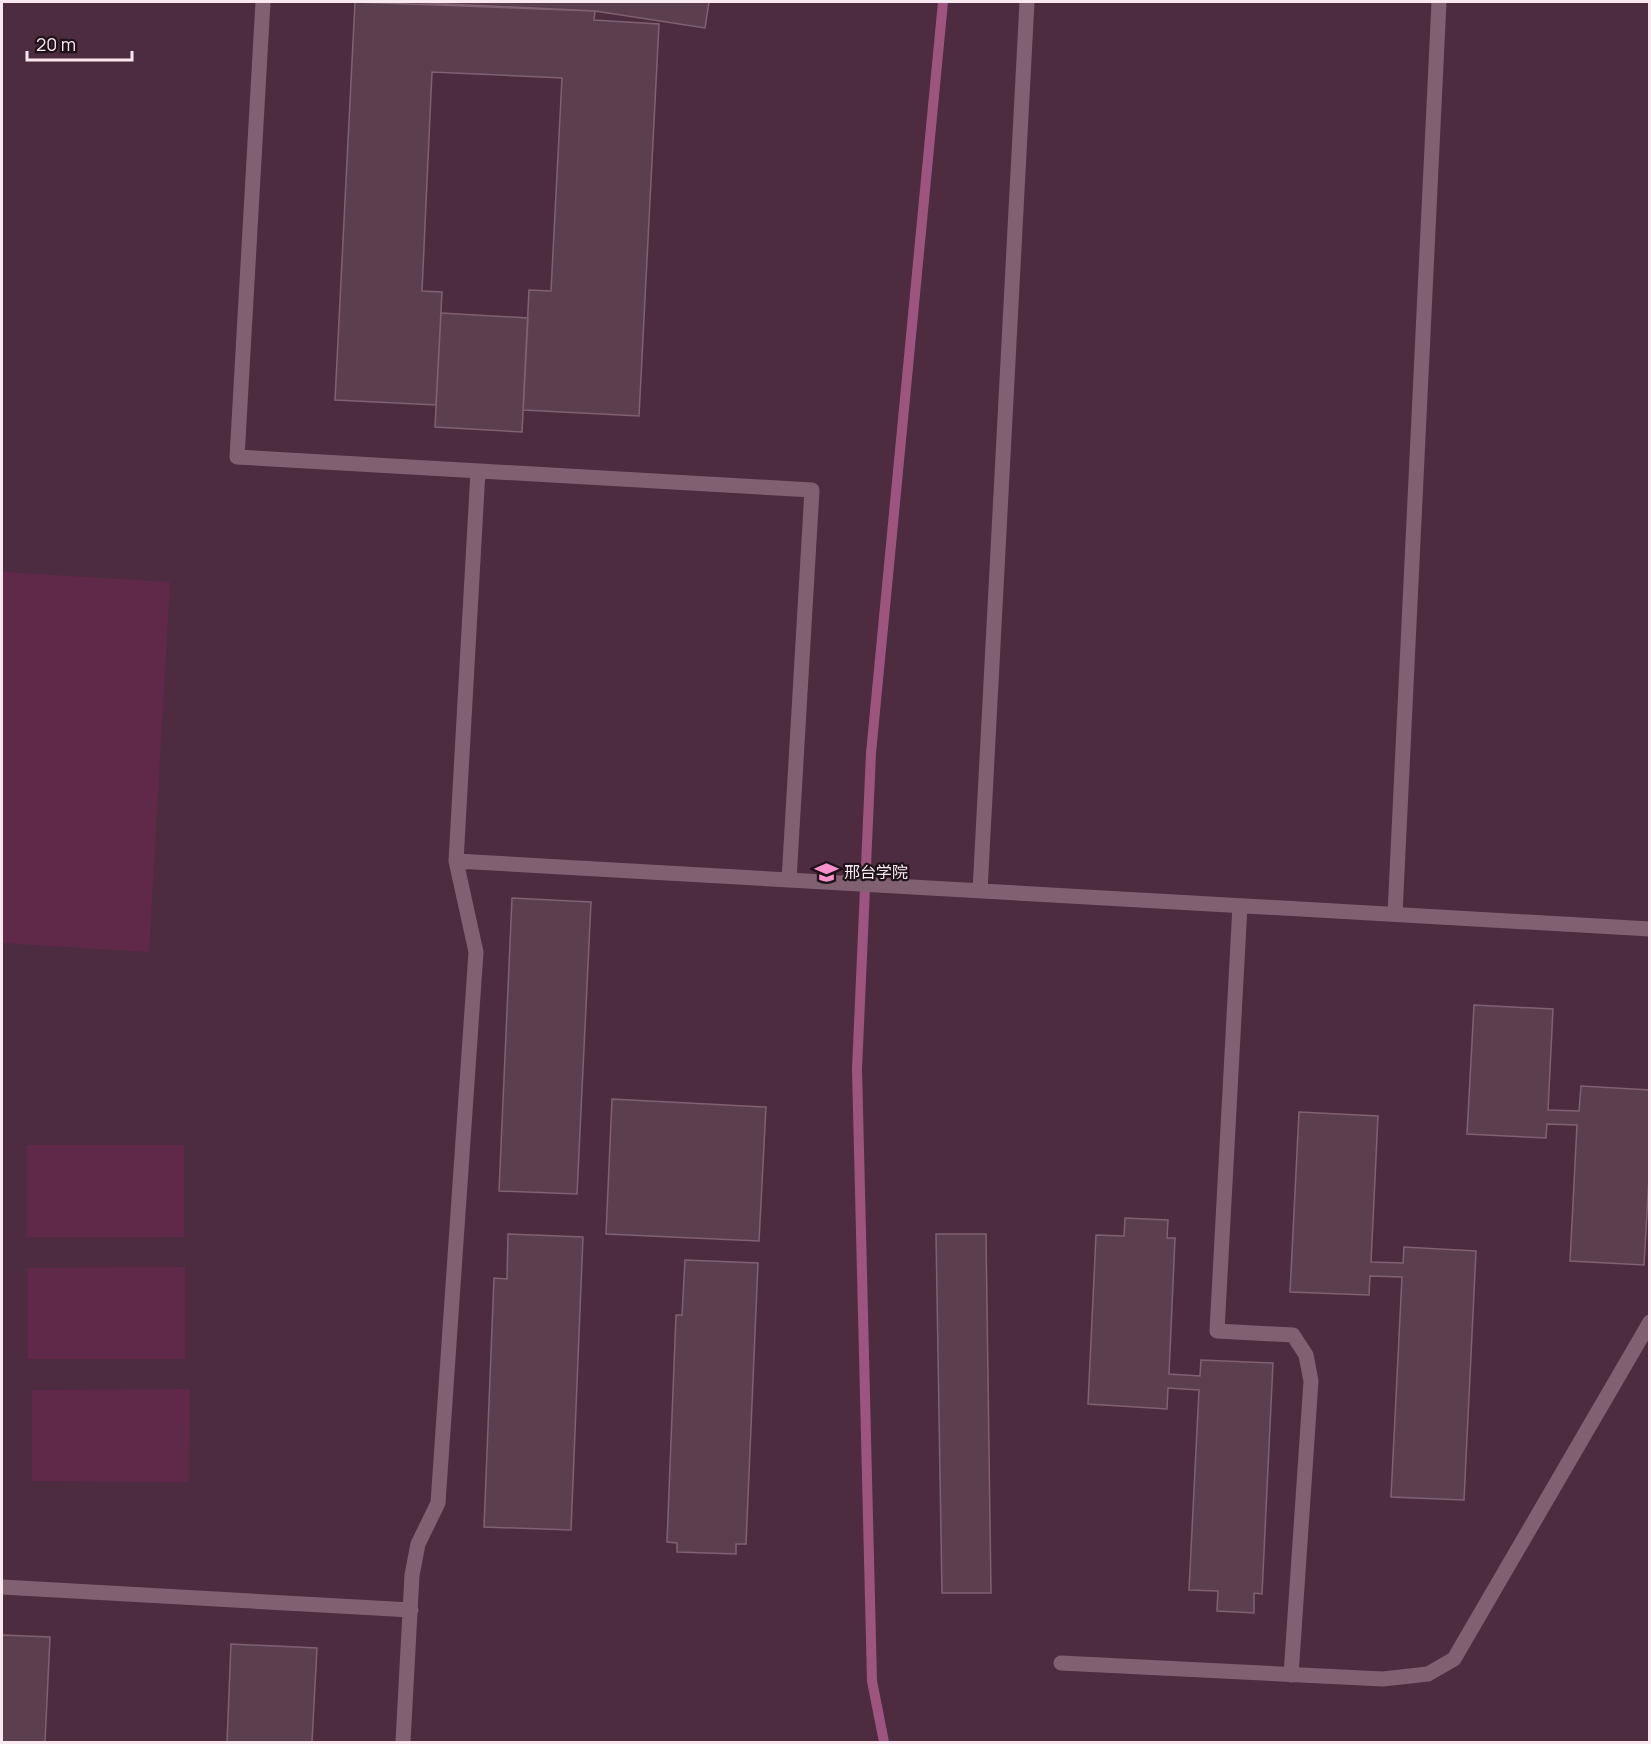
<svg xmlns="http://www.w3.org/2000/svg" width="1651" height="1744" viewBox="0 0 1651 1744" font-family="Manrope,'Noto Sans SC',sans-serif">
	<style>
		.built { fill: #4e2c3f }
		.grass { fill: #60294a }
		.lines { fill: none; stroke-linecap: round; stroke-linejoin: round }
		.stream { stroke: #9d557f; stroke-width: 10 }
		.building { fill: #5c3f4f; stroke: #806171; stroke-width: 1.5 }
		.minor { stroke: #806071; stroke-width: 15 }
		.labels { text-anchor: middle; stroke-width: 4.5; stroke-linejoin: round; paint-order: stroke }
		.poi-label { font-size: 16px; fill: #fae8f1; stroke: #1f131a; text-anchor: start }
	</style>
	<rect width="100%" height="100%" fill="#402534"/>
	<path class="built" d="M 2,2 L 1649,2 L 1649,1742 L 2,1742 Z"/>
	<path class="grass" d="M 2,572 L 170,582 L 149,952 L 2,943 Z
		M 27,1145 L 184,1145 L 184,1237 L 27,1237 Z
		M 185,1267 L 185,1359 L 28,1359 L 28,1268 Z
		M 190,1389 L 189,1482 L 32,1481 L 32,1390 Z"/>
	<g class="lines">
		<path class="stream" d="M 884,1742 L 872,1681 L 857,1069 L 871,753 L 943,2"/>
	</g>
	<path class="building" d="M 355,2 L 595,11 L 594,20 L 659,24 L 639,416 L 523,410 L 529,290 L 551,291 L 562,78 L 432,72 L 422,291 L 442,292 L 436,405 L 335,400 Z
		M 408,2 L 709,2 L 705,28 L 595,11 Z
		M 441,313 L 528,318 L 522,432 L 435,427 Z
		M 512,898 L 591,902 L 577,1194 L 499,1191 Z
		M 1474,1005 L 1553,1009 L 1548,1110 L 1579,1111 L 1581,1086 L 1650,1090 L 1650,1159 L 1644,1265 L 1570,1261 L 1577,1125 L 1547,1124 L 1546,1138 L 1467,1134 Z
		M 612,1099 L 766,1107 L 759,1241 L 606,1234 Z
		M 1299,1112 L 1378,1116 L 1371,1262 L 1403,1263 L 1404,1247 L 1476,1251 L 1464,1500 L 1391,1497 L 1402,1277 L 1370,1276 L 1369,1295 L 1290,1292 Z
		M 1125,1218 L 1168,1220 L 1167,1238 L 1175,1238 L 1169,1374 L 1200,1376 L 1201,1360 L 1273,1363 L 1262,1594 L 1254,1593 L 1254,1613 L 1217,1611 L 1218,1591 L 1189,1590 L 1199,1390 L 1168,1388 L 1167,1409 L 1088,1404 L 1096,1235 L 1124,1236 Z
		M 508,1234 L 583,1237 L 571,1530 L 484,1527 L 494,1278 L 507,1279 Z
		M 936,1234 L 986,1234 L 991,1593 L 942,1593 Z
		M 685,1260 L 758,1263 L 746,1544 L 736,1544 L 736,1554 L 677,1552 L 677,1543 L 667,1542 L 676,1315 L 682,1315 Z
		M 2,1635 L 50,1637 L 45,1742 L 2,1742 Z
		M 231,1644 L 317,1648 L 312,1742 L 227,1742 Z"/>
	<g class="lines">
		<path class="minor" d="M 263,2 L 237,457 L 812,490 L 789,880
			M 456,861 L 1650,929
			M 980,891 L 1027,2
			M 1240,906 L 1217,1331 L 1293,1335 L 1306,1355 L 1311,1381 L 1291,1675
			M 1395,914 L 1439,2
			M 2,1587 L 411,1610
			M 1061,1663 L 1383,1679 L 1428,1674 L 1454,1659 L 1650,1322
			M 403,1742 L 412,1575 L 418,1544 L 438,1503 L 476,952 L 456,861 L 478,471"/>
	</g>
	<defs>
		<symbol id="university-bare" viewBox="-9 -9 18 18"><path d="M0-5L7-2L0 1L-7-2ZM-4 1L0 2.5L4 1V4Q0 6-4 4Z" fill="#f890cb" stroke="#1f131a" stroke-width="2.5" paint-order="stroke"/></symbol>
	</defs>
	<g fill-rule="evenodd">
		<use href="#university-bare" x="810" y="856" width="33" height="33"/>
	</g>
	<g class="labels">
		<g class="poi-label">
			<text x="844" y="878">邢台学院</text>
		</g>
	</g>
	<rect width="1651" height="1744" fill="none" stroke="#fae8f1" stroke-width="6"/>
	<path d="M27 51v9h105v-9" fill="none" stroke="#fae8f1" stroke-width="3"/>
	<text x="36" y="51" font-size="18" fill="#fae8f1" stroke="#1f131a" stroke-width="4.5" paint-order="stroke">20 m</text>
</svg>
